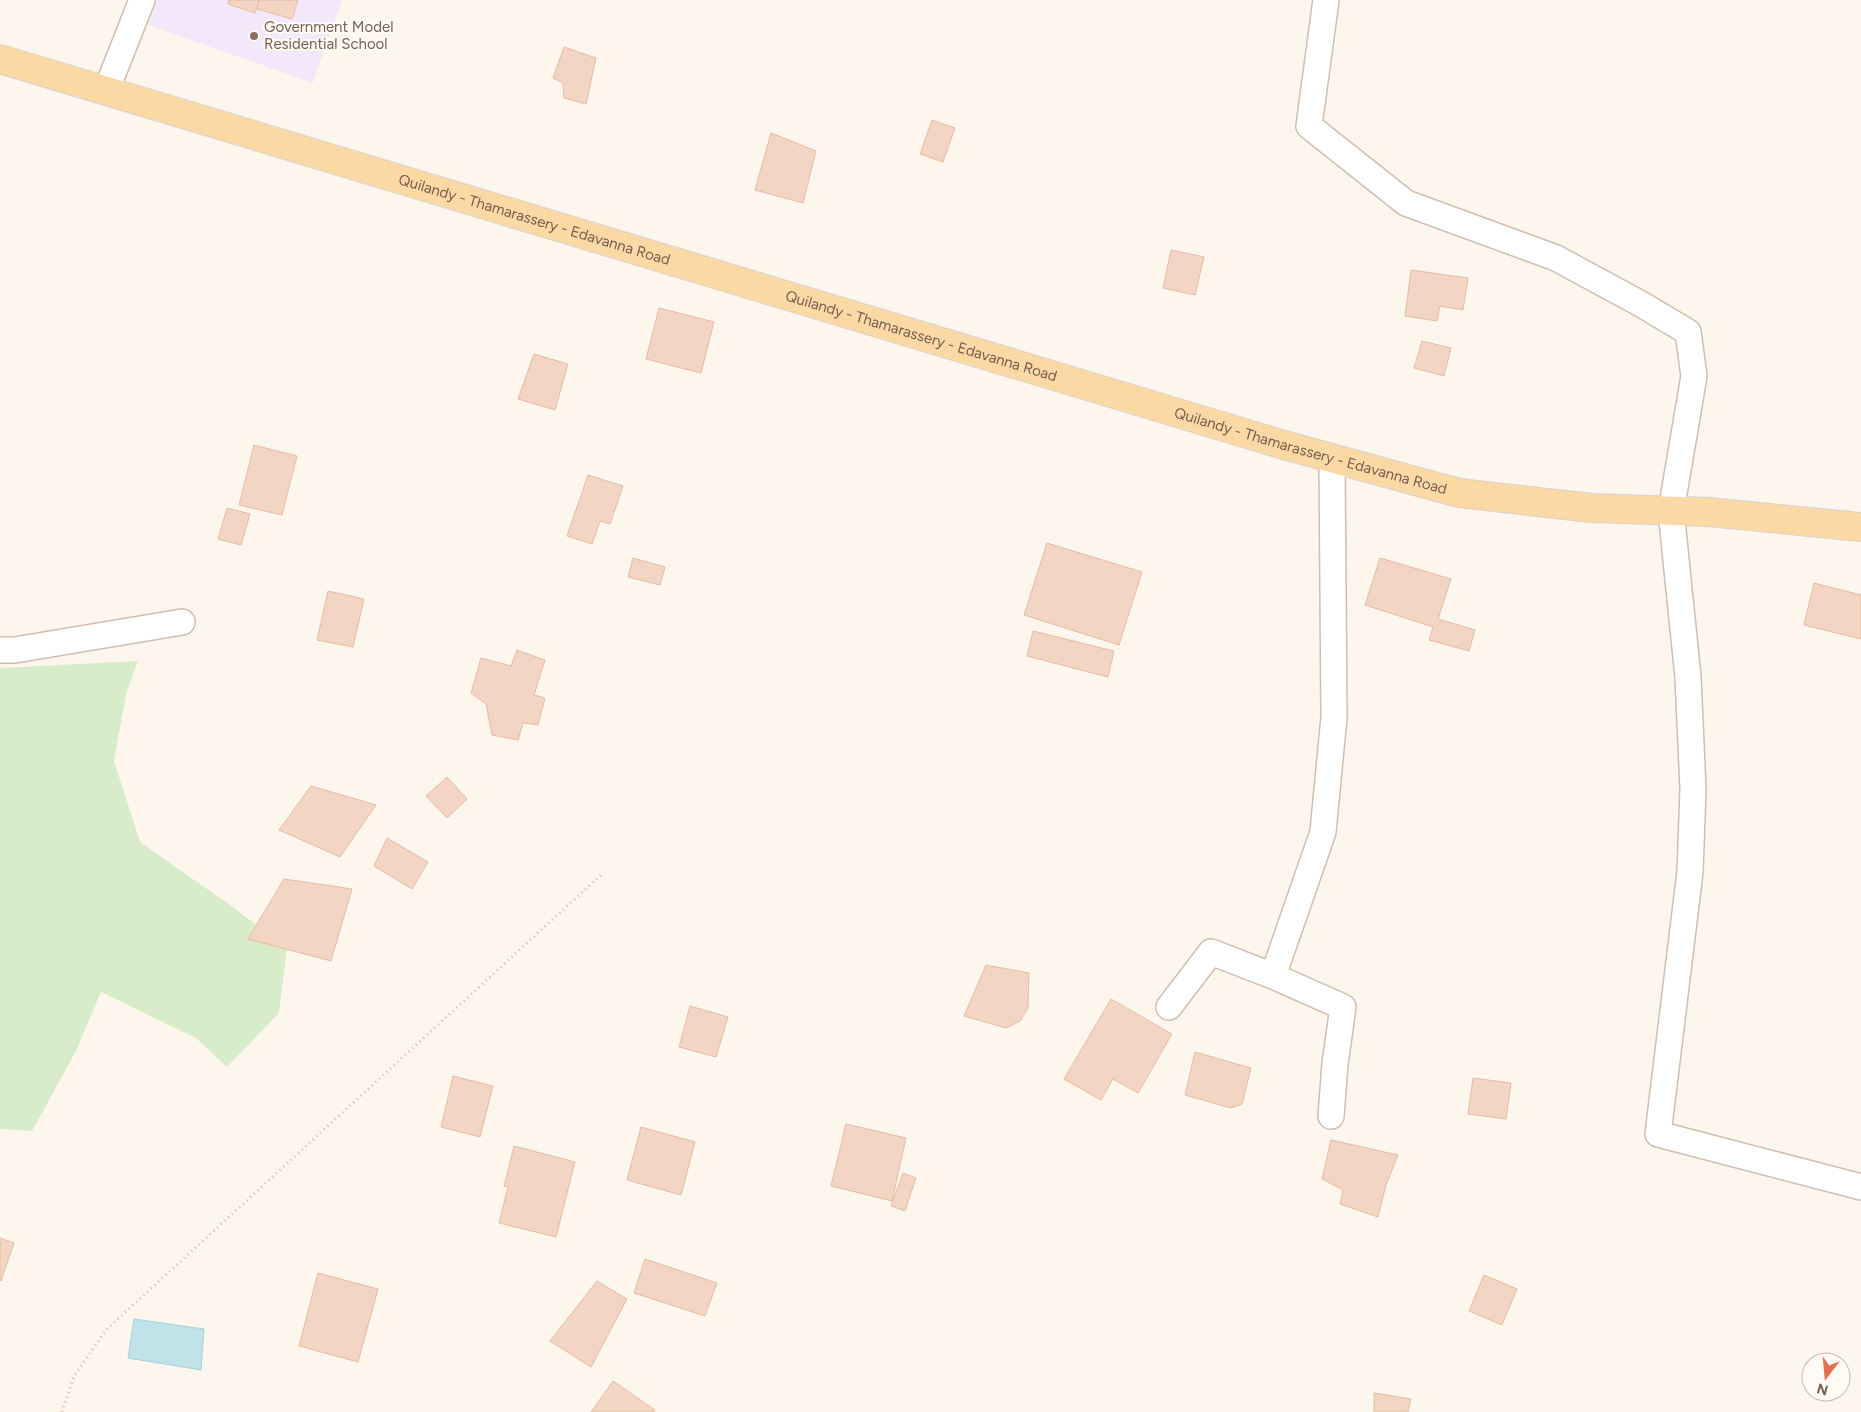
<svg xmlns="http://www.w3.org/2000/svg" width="1861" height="1412" viewBox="0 0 1861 1412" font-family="Figtree,sans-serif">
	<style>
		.education { fill: #f3e8fa }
		.green { fill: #d8ecc9 }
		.water { fill: #bfe3e8; stroke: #a5d3da }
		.building { fill: #f3d5c3; stroke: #e6bba3 }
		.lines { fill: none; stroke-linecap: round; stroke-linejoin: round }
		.minor-casing { stroke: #d1beb0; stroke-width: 28 }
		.primary-casing { stroke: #dad1cd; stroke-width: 30 }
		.path { stroke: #d9b8a5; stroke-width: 3; stroke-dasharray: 1 4; stroke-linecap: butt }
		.minor { stroke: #fff; stroke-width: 25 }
		.primary { stroke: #fbd9a5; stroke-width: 28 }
		.education-dot { fill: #8d6e63; stroke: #fffaf3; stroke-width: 2 }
		.labels { text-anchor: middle; stroke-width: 4; stroke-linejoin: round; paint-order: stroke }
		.education-label { font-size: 15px; fill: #785e54; stroke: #fffaf3; text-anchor: start }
		.street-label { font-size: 15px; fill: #7a5c4d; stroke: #fffaf3 }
	</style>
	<rect width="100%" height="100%" fill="#fdf6ec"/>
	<path class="education" d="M 157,0 L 342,0 L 313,83 L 148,25 Z"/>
	<path class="green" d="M 138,661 L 126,694 L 114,761 L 140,842 L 237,910 L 287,949 L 279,1013 L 227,1067 L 196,1038 L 101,992 L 76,1051 L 32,1131 L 0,1129 L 0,668 Z"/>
	<path class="water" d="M 134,1319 L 204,1329 L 201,1370 L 128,1358 Z"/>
	<path class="building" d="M 229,0 L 259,0 L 255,13 L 228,4 Z
		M 259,0 L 298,0 L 292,19 L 257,9 Z
		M 564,47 L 596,58 L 586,104 L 564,98 L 563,83 L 553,78 Z
		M 932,120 L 955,128 L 943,162 L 920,154 Z
		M 771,133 L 816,151 L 803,203 L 755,190 Z
		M 1171,250 L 1204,257 L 1195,295 L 1163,288 Z
		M 1411,270 L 1468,278 L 1463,310 L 1440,306 L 1437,321 L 1405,316 Z
		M 659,308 L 714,322 L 701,373 L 646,359 Z
		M 1422,341 L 1451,348 L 1444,376 L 1414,368 Z
		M 534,354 L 568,364 L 555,410 L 518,399 Z
		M 254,445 L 297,456 L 282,515 L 239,505 Z
		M 588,475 L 623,486 L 610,524 L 600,521 L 592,544 L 567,536 Z
		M 227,508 L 250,514 L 241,545 L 218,539 Z
		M 1047,543 L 1142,572 L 1119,645 L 1024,615 Z
		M 633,558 L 665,567 L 660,585 L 628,577 Z
		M 1380,558 L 1451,579 L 1438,619 L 1475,630 L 1469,651 L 1429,640 L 1433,627 L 1365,605 Z
		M 1814,583 L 1861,595 L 1861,639 L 1804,625 Z
		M 328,591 L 364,599 L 353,647 L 317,640 Z
		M 1033,631 L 1114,651 L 1108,677 L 1027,656 Z
		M 517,650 L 545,660 L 534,695 L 545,698 L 538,725 L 523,723 L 518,740 L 492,735 L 486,704 L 471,693 L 481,658 L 511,666 Z
		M 447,777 L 467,799 L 447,818 L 426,796 Z
		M 311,786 L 376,805 L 340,857 L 279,830 Z
		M 387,838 L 428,862 L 412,889 L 374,866 Z
		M 284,879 L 352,889 L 331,961 L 248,939 Z
		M 986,965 L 1029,973 L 1028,1008 L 1020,1021 L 1006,1028 L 964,1016 Z
		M 1111,999 L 1172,1034 L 1138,1093 L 1113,1079 L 1101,1100 L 1064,1079 Z
		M 690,1006 L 728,1017 L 716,1057 L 679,1047 Z
		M 1195,1052 L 1251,1068 L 1242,1104 L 1231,1108 L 1185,1095 Z
		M 453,1076 L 493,1086 L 480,1137 L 441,1127 Z
		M 1473,1078 L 1511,1083 L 1506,1119 L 1468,1114 Z
		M 846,1124 L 906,1138 L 892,1201 L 831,1186 Z
		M 641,1127 L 695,1142 L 681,1195 L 627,1180 Z
		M 1331,1140 L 1398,1155 L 1386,1185 L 1378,1217 L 1340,1204 L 1343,1190 L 1322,1179 Z
		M 514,1146 L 575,1162 L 556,1237 L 499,1223 L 508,1187 L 504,1186 Z
		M 903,1173 L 916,1178 L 905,1211 L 891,1206 Z
		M 0,1238 L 14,1243 L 1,1281 L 0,1280 Z
		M 645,1259 L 717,1283 L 705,1316 L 634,1293 Z
		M 318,1273 L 378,1289 L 358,1362 L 299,1346 Z
		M 1484,1275 L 1517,1289 L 1502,1325 L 1469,1311 Z
		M 597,1281 L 627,1299 L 591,1367 L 550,1341 Z
		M 613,1381 L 655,1410 L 654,1412 L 591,1412 Z
		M 1374,1393 L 1411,1399 L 1408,1412 L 1374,1412 Z"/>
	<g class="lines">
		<defs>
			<path id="minor" d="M 1326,0 L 1309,126 L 1406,203 L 1556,258 L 1641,304 L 1688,332 L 1694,376 L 1671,511 L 1688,677 L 1693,789 L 1690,872 L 1658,1134 L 1861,1187
				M 106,91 L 142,0
				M 0,650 L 15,650 L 182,622
				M 1273,976 L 1323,832 L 1334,717 L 1332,459
				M 1169,1007 L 1211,952 L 1273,976 L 1343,1007 L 1335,1064 L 1331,1116"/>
			<g id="primary">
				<path id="s1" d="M 0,59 L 1284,445 L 1459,493 L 1591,508 L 1709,512 L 1861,527"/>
			</g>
		</defs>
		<use href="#minor" class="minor-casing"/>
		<use href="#primary" class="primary-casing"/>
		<path class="path" d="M 62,1412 L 74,1376 L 107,1329 L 601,875"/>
		<use href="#minor" class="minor"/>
		<use href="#primary" class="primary"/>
	</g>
	<circle class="education-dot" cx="254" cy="36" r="5"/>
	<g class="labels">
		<g class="education-label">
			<text x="264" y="32">Government Model<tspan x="264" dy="17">Residential School</tspan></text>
		</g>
		<g class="street-label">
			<text dy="5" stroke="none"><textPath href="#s1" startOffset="558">Quilandy - Thamarassery - Edavanna Road</textPath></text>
			<text dy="5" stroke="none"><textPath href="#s1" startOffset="962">Quilandy - Thamarassery - Edavanna Road</textPath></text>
			<text dy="5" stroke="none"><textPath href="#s1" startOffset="1368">Quilandy - Thamarassery - Edavanna Road</textPath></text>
		</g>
	</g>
	<g transform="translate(1826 1377) rotate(196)"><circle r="24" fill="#fffaf3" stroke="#cabbb1"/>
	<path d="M0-4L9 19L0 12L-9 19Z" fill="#e76f51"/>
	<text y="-8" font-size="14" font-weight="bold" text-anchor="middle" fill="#7a5c4d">N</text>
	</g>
</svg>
